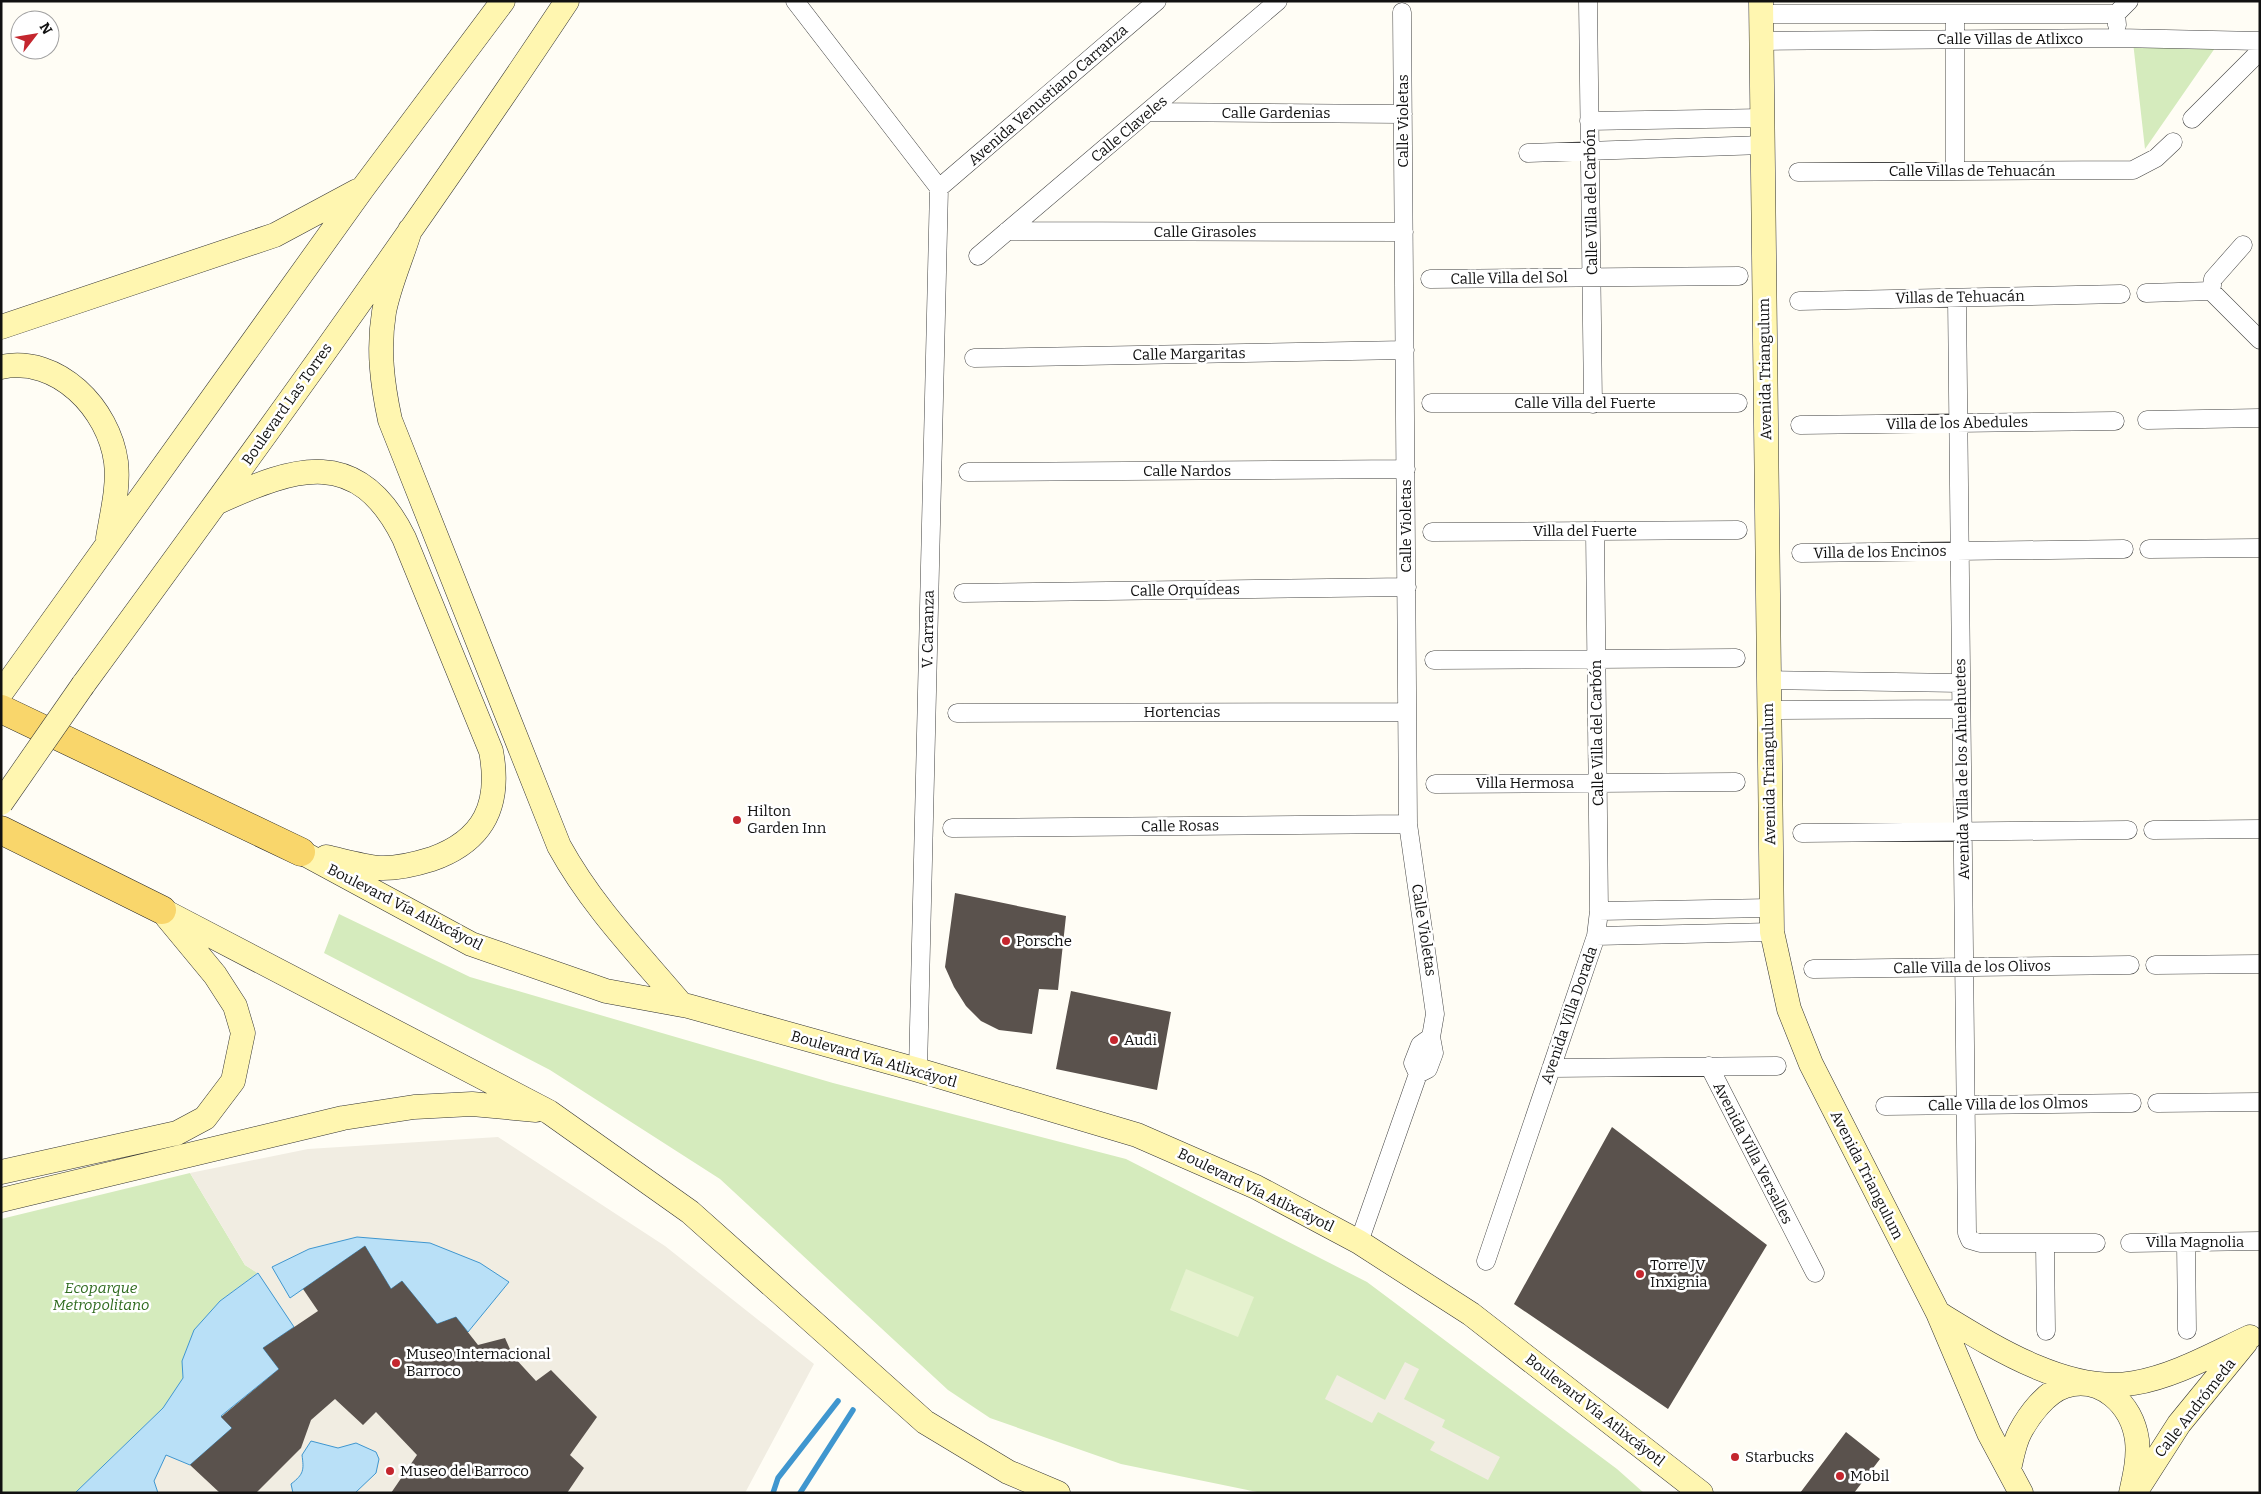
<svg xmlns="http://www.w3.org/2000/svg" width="2261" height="1494" viewBox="0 0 2261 1494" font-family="Bitter,serif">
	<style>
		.green { fill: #d5ebbd }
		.pitch { fill: #e6f2cf }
		.plaza { fill: #f1ede2 }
		.water { fill: #b9e0f7; stroke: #3f96cf }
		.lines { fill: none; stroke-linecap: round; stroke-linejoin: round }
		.stream { stroke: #3f96cf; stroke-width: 5.5 }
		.building { fill: #5a524d }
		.minor-casing { stroke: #444; stroke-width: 19 }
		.secondary-casing { stroke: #333; stroke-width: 25 }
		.primary-casing { stroke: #222; stroke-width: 29 }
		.minor { stroke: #fff; stroke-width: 18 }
		.secondary { stroke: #fff6b0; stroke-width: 24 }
		.primary { stroke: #f9d66b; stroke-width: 28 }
		.secondary-bridge-casing { stroke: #333; stroke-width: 25; stroke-linecap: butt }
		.secondary-bridge { stroke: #fff6b0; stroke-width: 24 }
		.poi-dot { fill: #c4262e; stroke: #fff; stroke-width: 2 }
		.labels { text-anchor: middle; stroke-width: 5; stroke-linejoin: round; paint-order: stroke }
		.street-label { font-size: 15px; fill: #111; stroke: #fff }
		.poi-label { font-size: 15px; fill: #111; stroke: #fff; text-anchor: start }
		.park-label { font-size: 15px; font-style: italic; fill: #2f6b1f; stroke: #fff }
	</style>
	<rect width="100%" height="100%" fill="#fffdf5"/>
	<path class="green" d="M 2133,42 L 2215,48 L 2145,149 Z
		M 339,914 L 470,977 L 833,1083 L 1126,1159 L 1367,1282 L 1617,1469 L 1644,1493 L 1262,1493 L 1121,1464 L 990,1418 L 948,1390 L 720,1179 L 550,1070 L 324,953 Z
		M 190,1173 L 245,1265 L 258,1273 L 220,1301 L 182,1361 L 183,1378 L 163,1408 L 75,1493 L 1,1493 L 1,1219 Z"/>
	<path class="pitch" d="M 1186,1269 L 1254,1297 L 1238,1337 L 1170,1310 Z"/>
	<path class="plaza" d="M 498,1137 L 665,1246 L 814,1364 L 745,1493 L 75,1493 L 163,1408 L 183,1378 L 182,1361 L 194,1330 L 220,1301 L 257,1273 L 245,1265 L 190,1173 L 308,1149 Z
		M 1405,1362 L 1419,1369 L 1404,1399 L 1445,1420 L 1442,1427 L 1500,1457 L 1488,1480 L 1430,1450 L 1435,1442 L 1378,1412 L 1372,1423 L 1325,1399 L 1337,1375 L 1385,1400 Z"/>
	<path class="water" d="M 357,1237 L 430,1243 L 480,1263 L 509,1282 L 468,1332 L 456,1317 L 437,1324 L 402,1281 L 391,1289 L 365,1246 L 290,1298 L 272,1267 L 309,1249 Z
		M 258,1273 L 294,1327 L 263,1348 L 279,1369 L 221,1416 L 232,1428 L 190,1465 L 166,1455 L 154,1481 L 158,1493 L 75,1493 L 163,1408 L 183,1378 L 182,1361 L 194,1330 L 220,1301 Z
		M 311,1441 L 338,1448 L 356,1443 L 376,1452 L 379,1459 L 376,1473 L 355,1493 L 293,1493 L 291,1484 C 304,1474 304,1470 302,1455 Z"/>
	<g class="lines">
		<path class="stream" d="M 773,1493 L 778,1478 L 838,1401
			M 800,1493 L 853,1410"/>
	</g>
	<path class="building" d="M 955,893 L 1066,916 L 1058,990 L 1039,989 L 1032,1034 L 999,1030 L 981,1021 L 966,1006 L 954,987 L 945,967 Z
		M 1071,991 L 1171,1012 L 1157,1090 L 1056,1069 Z
		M 1612,1127 L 1767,1245 L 1668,1409 L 1514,1304 Z
		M 365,1246 L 391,1289 L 402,1281 L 437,1324 L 456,1317 L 478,1345 L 505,1338 L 513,1356 L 536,1381 L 551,1370 L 597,1417 L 570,1455 L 584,1468 L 567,1493 L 391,1493 L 417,1455 L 376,1412 L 363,1425 L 335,1399 L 311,1420 L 301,1448 L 256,1493 L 220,1493 L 190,1465 L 232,1428 L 221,1417 L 279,1369 L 263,1348 L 318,1311 L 303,1289 Z
		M 1846,1432 L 1880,1459 L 1854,1493 L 1800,1493 Z"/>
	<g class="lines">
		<defs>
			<path id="minor" d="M 795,1 L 939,188
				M 1588,1 L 1593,404
				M 1402,12 L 1408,824 L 1435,1014 L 1431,1037 L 1434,1053 L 1428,1069 L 1418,1074
				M 1761,14 L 2116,14
				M 2117,25 L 2116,14 L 2129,1
				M 1761,41 L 2118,38 L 2260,41
				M 1149,112 L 1403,114
				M 2192,119 L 2260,51
				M 1589,121 L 1762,118
				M 1528,153 L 1763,145
				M 1955,171 L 1955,14
				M 1798,172 L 2133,170 L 2156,158 L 2173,142
				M 939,188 L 1157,1
				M 1007,231 L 1404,232
				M 978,256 L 1278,1
				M 1430,279 L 1739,276
				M 2211,291 L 2260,340
				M 2211,291 L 2213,279 L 2243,245
				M 2146,293 L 2211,291
				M 1957,298 L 1967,1233 L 1970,1240 L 1980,1243 L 2096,1243
				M 1799,301 L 2121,294
				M 974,358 L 1405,350
				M 1431,403 L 1738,403
				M 2147,420 L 2260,418
				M 1800,425 L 2115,421
				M 968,472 L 1406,469
				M 1432,532 L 1738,530
				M 2149,549 L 2260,548
				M 1801,553 L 2124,549
				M 963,593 L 1407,587
				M 1434,660 L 1736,658
				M 1768,680 L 1961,683
				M 1768,710 L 1961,709
				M 957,713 L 1407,712
				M 1435,784 L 1736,782
				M 952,828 L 1408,824
				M 2153,830 L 2260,829
				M 1802,833 L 2128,830
				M 1599,911 L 1770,908
				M 1596,936 L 1772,932
				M 2155,965 L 2260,964
				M 1813,969 L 2130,965
				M 1709,1066 L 1815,1273
				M 1551,1068 L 1777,1066
				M 918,1070 L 939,188
				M 2157,1103 L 2260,1102
				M 1885,1106 L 2132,1103
				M 1359,1242 L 1418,1074 L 1413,1063 L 1420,1045 L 1431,1037
				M 2186,1242 L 2187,1330
				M 2045,1243 L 2046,1331
				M 2130,1243 L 2260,1241
				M 1486,1261 L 1596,936 L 1599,911 L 1595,531"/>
			<path id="secondary" d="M 1761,1 L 1772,932 L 1789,1009 L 1811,1064 L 1938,1313 L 1989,1433 L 2021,1493
				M 410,230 C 402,257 389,285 384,312 C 378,349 382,383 390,420 L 559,846 C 592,906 637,952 681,1004
				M 1,327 L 275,235 L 357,191
				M 1,367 C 58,355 109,409 116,462 C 119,487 112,513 108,538
				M 218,502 C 295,467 358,445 404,538 L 491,751 C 501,804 485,840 432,859 C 416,864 397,869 379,868 C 362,866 344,861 326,857
				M 83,685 C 248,460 412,234 567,1
				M 1,693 L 363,188 L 503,1
				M 301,852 L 471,944 L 606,991 L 688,1006 L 918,1070 L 1137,1135 L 1256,1187 L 1359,1242 L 1471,1314 L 1701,1493
				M 162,910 L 549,1112 L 690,1212 L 925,1422 L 1008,1472 L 1058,1493
				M 1,1172 L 177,1133 L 205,1118 L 233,1081 L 243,1033 L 235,1006 L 215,975 L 167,917
				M 1,1200 L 343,1118 L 414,1107 L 472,1104 L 536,1110
				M 1938,1313 C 1992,1346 2068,1395 2134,1383 C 2175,1376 2213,1354 2250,1337
				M 2009,1469 C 2012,1457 2014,1443 2020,1432 C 2029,1415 2046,1392 2065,1386 C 2101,1375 2132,1404 2137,1440 C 2139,1458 2135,1475 2131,1493
				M 2138,1488 L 2179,1424 L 2246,1342"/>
			<path id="primary" d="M 1,709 L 301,852
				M 1,830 L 162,910"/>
		</defs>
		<use href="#minor" class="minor-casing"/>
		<use href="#secondary" class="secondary-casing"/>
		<use href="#primary" class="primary-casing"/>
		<use href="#minor" class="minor"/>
		<use href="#secondary" class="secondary"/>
		<use href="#primary" class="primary"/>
		<defs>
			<path id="secondary-bridge" d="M 1,803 L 83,685"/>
		</defs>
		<use href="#secondary-bridge" class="secondary-bridge-casing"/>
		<use href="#secondary-bridge" class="secondary-bridge"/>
	</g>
	<g class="poi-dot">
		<circle cx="737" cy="820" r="5"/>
		<circle cx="1006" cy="941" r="5"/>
		<circle cx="1114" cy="1040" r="5"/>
		<circle cx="1640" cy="1274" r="5"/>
		<circle cx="396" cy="1363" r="5"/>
		<circle cx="1735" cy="1457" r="5"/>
		<circle cx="390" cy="1471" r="5"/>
		<circle cx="1840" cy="1476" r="5"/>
	</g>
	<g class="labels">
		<g class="street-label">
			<text x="2010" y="44">Calle Villas de Atlixco</text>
			<text transform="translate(1048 95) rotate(-41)" y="5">Avenida Venustiano Carranza</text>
			<text x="1276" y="118">Calle Gardenias</text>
			<text transform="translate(1403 121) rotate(-90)" y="5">Calle Violetas</text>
			<text transform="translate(1129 129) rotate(-40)" y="5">Calle Claveles</text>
			<text x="1972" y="176">Calle Villas de Tehuacán</text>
			<text transform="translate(1591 202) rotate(-91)" y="5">Calle Villa del Carbón</text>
			<text x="1205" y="237">Calle Girasoles</text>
			<text transform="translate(1509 278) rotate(-1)" y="5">Calle Villa del Sol</text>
			<text transform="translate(1960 297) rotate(-1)" y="5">Villas de Tehuacán</text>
			<text transform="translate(1189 354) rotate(-1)" y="5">Calle Margaritas</text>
			<text transform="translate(1765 369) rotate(-91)" y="5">Avenida Triangulum</text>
			<text x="1585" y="408">Calle Villa del Fuerte</text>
			<text transform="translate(287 404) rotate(-55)" y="5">Boulevard Las Torres</text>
			<text transform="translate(1957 423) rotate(-1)" y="5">Villa de los Abedules</text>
			<text x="1187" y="476">Calle Nardos</text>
			<text transform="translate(1406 526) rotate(-90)" y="5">Calle Violetas</text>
			<text x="1585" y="536">Villa del Fuerte</text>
			<text transform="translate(1880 552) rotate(-1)" y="5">Villa de los Encinos</text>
			<text transform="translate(1185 590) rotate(-1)" y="5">Calle Orquídeas</text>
			<text transform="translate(928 629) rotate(-89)" y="5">V. Carranza</text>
			<text x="1182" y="717">Hortencias</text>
			<text transform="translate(1597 733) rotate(-91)" y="5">Calle Villa del Carbón</text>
			<text transform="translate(1962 769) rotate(-91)" y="5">Avenida Villa de los Ahuehuetes</text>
			<text transform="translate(1769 774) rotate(-91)" y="5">Avenida Triangulum</text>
			<text x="1525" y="788">Villa Hermosa</text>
			<text transform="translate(1180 826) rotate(-1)" y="5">Calle Rosas</text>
			<text transform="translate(405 907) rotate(27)" y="5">Boulevard Vía Atlixcáyotl</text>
			<text transform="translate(1424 930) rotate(81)" y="5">Calle Violetas</text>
			<text transform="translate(1972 967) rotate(-1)" y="5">Calle Villa de los Olivos</text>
			<text transform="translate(1569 1015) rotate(-71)" y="5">Avenida Villa Dorada</text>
			<text transform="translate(874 1059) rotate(16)" y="5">Boulevard Vía Atlixcáyotl</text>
			<text transform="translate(2008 1104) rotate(-1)" y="5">Calle Villa de los Olmos</text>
			<text transform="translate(1753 1153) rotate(63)" y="5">Avenida Villa Versalles</text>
			<text transform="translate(1867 1175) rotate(63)" y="5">Avenida Triangulum</text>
			<text transform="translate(1256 1190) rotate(26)" y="5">Boulevard Vía Atlixcáyotl</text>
			<text x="2195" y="1247">Villa Magnolia</text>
			<text transform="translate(2195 1408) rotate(-52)" y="5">Calle Andrómeda</text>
			<text transform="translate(1595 1410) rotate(38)" y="5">Boulevard Vía Atlixcáyotl</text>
		</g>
		<g class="poi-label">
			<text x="747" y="816">Hilton<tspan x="747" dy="17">Garden Inn</tspan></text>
			<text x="1016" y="946">Porsche</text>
			<text x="1124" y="1045">Audi</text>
			<text x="1650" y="1270">Torre JV<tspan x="1650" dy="17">Inxignia</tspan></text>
			<text x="406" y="1359">Museo Internacional<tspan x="406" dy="17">Barroco</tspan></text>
			<text x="1745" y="1462">Starbucks</text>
			<text x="400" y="1476">Museo del Barroco</text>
			<text x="1850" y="1481">Mobil</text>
		</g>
		<g class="park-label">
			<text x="101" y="1293">Ecoparque<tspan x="101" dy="17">Metropolitano</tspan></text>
		</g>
	</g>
	<rect width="2261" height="1494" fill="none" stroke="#111111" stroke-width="5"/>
	<g transform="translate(35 35) rotate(59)"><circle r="24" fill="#ffffff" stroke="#a0a0a0"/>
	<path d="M0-4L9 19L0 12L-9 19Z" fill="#c4262e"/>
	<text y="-8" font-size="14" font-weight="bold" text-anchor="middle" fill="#111111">N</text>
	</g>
</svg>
